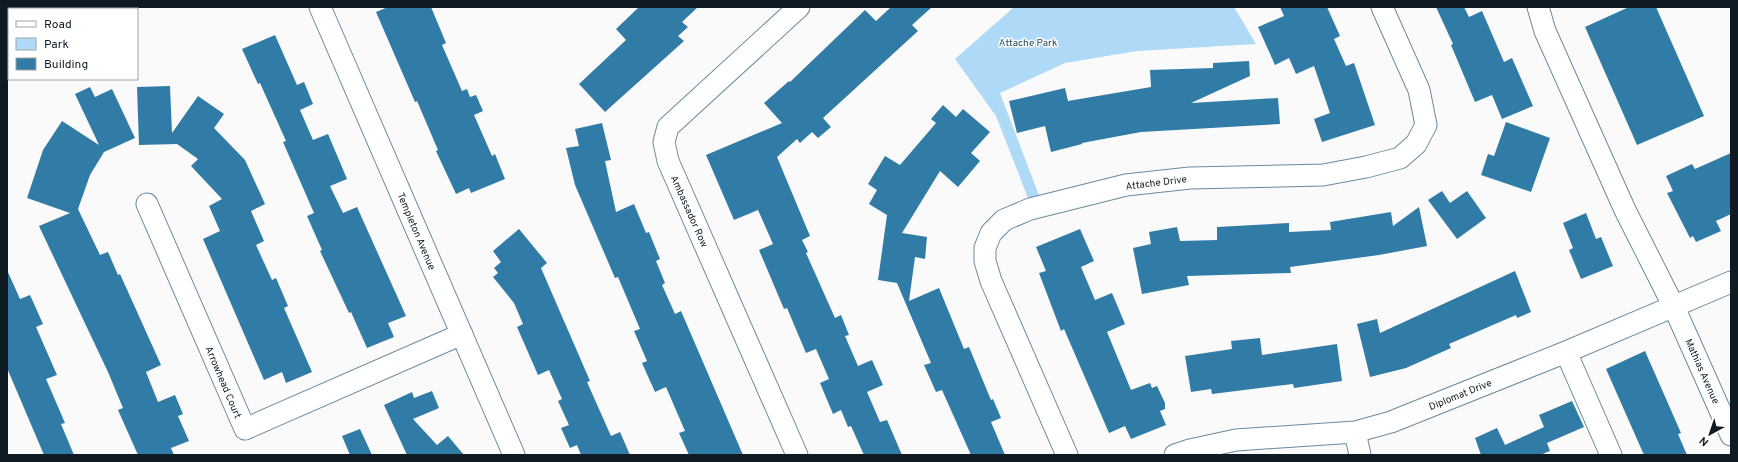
<svg xmlns="http://www.w3.org/2000/svg" width="1738" height="462" viewBox="0 0 1738 462" font-family="Overpass,sans-serif">
	<style>
		.green { fill: #afdaf7 }
		.building { fill: #317ca7 }
		.lines { fill: none; stroke-linecap: round; stroke-linejoin: round }
		.minor-casing { stroke: #698ba0; stroke-width: 23 }
		.minor { stroke: #fff; stroke-width: 21 }
		.labels { text-anchor: middle; stroke-width: 3; stroke-linejoin: round; paint-order: stroke }
		.park-label { font-size: 10px; fill: #1d465e; stroke: #fff }
		.street-label { font-size: 10px; fill: #0e1b23; stroke: #fff }
	</style>
	<rect width="100%" height="100%" fill="#fafafa"/>
	<path class="green" d="M 1014,7 L 1234,7 L 1256,44 L 1137,51 L 1065,63 L 1000,93 L 1040,198 L 1028,198 L 996,116 L 955,59 Z"/>
	<path class="building" d="M 388,7 L 431,7 L 446,43 L 442,45 L 462,91 L 467,89 L 470,97 L 476,95 L 483,111 L 474,115 L 492,156 L 495,154 L 505,179 L 471,193 L 469,188 L 456,194 L 436,151 L 438,150 L 417,101 L 415,102 L 376,12 Z
		M 639,7 L 698,7 L 682,22 L 688,27 L 678,36 L 684,41 L 605,112 L 579,84 L 626,40 L 616,29 Z
		M 891,7 L 932,7 L 912,25 L 918,31 L 823,118 L 831,127 L 818,138 L 812,132 L 800,143 L 797,139 L 777,157 L 810,236 L 802,240 L 808,252 L 806,253 L 835,318 L 841,315 L 849,335 L 845,336 L 858,366 L 872,360 L 883,385 L 867,392 L 880,422 L 887,420 L 902,455 L 864,455 L 851,426 L 848,427 L 841,410 L 833,414 L 820,383 L 829,379 L 816,349 L 806,353 L 787,308 L 784,309 L 759,250 L 773,244 L 758,210 L 734,220 L 706,155 L 782,123 L 764,103 L 789,81 L 790,82 L 865,10 L 876,21 Z
		M 1280,7 L 1327,7 L 1340,36 L 1334,39 L 1346,66 L 1354,63 L 1375,125 L 1322,142 L 1314,119 L 1330,113 L 1314,66 L 1296,74 L 1289,58 L 1275,65 L 1258,27 L 1284,16 Z
		M 1436,7 L 1464,7 L 1469,17 L 1482,11 L 1504,62 L 1512,58 L 1533,106 L 1502,119 L 1492,95 L 1475,102 L 1451,45 L 1453,44 Z
		M 1629,7 L 1656,7 L 1704,116 L 1637,145 L 1585,27 Z
		M 275,35 L 297,85 L 304,82 L 313,104 L 300,110 L 313,140 L 328,134 L 347,179 L 330,186 L 343,213 L 357,207 L 406,316 L 388,323 L 394,337 L 367,348 L 351,312 L 349,313 L 320,251 L 322,250 L 307,216 L 314,213 L 283,142 L 286,141 L 260,83 L 258,84 L 242,49 Z
		M 1249,61 L 1250,76 L 1191,103 L 1278,98 L 1280,124 L 1141,132 L 1082,143 L 1082,144 L 1051,152 L 1045,126 L 1017,133 L 1009,101 L 1065,88 L 1068,101 L 1151,87 L 1150,70 L 1213,68 L 1213,63 Z
		M 170,86 L 172,133 L 198,96 L 224,114 L 214,128 L 245,160 L 265,204 L 251,211 L 264,241 L 256,245 L 272,280 L 276,278 L 288,306 L 284,308 L 312,372 L 286,383 L 282,372 L 264,380 L 203,239 L 220,231 L 209,206 L 222,199 L 191,166 L 198,159 L 177,144 L 139,145 L 137,87 Z
		M 90,87 L 95,97 L 112,89 L 135,138 L 104,152 L 90,175 L 78,209 L 100,255 L 108,252 L 118,275 L 120,274 L 161,365 L 146,372 L 158,402 L 175,395 L 183,414 L 178,416 L 189,441 L 171,448 L 174,455 L 138,455 L 118,410 L 123,408 L 108,372 L 39,226 L 70,213 L 27,198 L 43,150 L 62,121 L 99,145 L 75,94 Z
		M 943,105 L 956,117 L 963,109 L 990,132 L 971,153 L 980,161 L 958,187 L 940,171 L 902,233 L 927,237 L 925,259 L 915,257 L 909,301 L 939,288 L 964,349 L 969,347 L 991,400 L 993,399 L 1001,418 L 991,422 L 1005,455 L 971,455 L 942,390 L 936,392 L 924,365 L 931,363 L 897,283 L 878,280 L 887,215 L 869,204 L 877,190 L 868,184 L 885,156 L 900,165 L 936,123 L 931,119 Z
		M 1506,122 L 1550,138 L 1531,192 L 1481,175 L 1488,154 L 1494,156 Z
		M 602,123 L 611,160 L 605,161 L 616,212 L 634,204 L 646,233 L 649,232 L 660,259 L 656,261 L 665,283 L 662,285 L 675,314 L 681,311 L 743,455 L 689,455 L 679,433 L 685,431 L 666,387 L 655,392 L 642,363 L 647,361 L 634,331 L 640,329 L 618,277 L 615,278 L 575,185 L 566,148 L 579,146 L 575,129 Z
		M 1731,153 L 1731,214 L 1716,221 L 1721,231 L 1696,242 L 1693,236 L 1690,238 L 1667,193 L 1673,191 L 1666,176 L 1692,164 L 1695,169 Z
		M 1442,191 L 1450,203 L 1467,191 L 1486,218 L 1457,239 L 1428,200 Z
		M 1419,207 L 1427,246 L 1379,255 L 1290,267 L 1291,273 L 1187,276 L 1189,285 L 1142,294 L 1133,248 L 1151,244 L 1149,232 L 1177,227 L 1180,241 L 1217,240 L 1217,227 L 1289,223 L 1289,232 L 1331,230 L 1330,222 L 1391,212 L 1393,226 Z
		M 1586,213 L 1596,239 L 1601,237 L 1613,266 L 1581,279 L 1569,250 L 1573,248 L 1563,223 Z
		M 519,229 L 547,263 L 541,268 L 590,381 L 587,382 L 611,436 L 620,432 L 630,455 L 581,455 L 577,445 L 570,448 L 561,428 L 569,425 L 558,401 L 562,399 L 549,370 L 538,375 L 517,327 L 523,324 L 514,303 L 493,277 L 498,273 L 494,268 L 501,262 L 493,251 Z
		M 1080,229 L 1094,261 L 1081,267 L 1095,300 L 1112,293 L 1125,324 L 1107,332 L 1131,390 L 1150,383 L 1152,388 L 1157,386 L 1165,403 L 1165,409 L 1160,411 L 1166,425 L 1131,439 L 1125,426 L 1109,433 L 1064,329 L 1061,331 L 1039,273 L 1046,271 L 1036,247 Z
		M 7,270 L 20,299 L 30,295 L 43,324 L 36,327 L 57,375 L 46,379 L 65,423 L 61,424 L 74,455 L 44,455 L 7,368 Z
		M 1515,271 L 1531,312 L 1517,318 L 1516,315 L 1449,344 L 1451,348 L 1406,368 L 1370,377 L 1357,324 L 1377,319 L 1380,333 Z
		M 1260,338 L 1262,355 L 1337,344 L 1342,381 L 1294,388 L 1293,384 L 1212,394 L 1211,389 L 1191,392 L 1185,356 L 1232,349 L 1231,341 Z
		M 1645,351 L 1681,433 L 1678,434 L 1687,455 L 1644,455 L 1606,369 Z
		M 432,391 L 439,408 L 413,419 L 437,445 L 448,436 L 464,455 L 407,455 L 384,405 L 412,392 L 414,398 Z
		M 1572,401 L 1584,427 L 1547,443 L 1550,451 L 1540,455 L 1481,455 L 1475,438 L 1497,428 L 1505,445 L 1544,427 L 1539,415 Z
		M 360,429 L 367,444 L 372,455 L 350,455 L 342,436 Z"/>
	<g class="lines">
		<defs>
			<path id="minor" d="M 320,7 L 514,455
				M 1538,7 L 1545,31 L 1625,210 L 1674,307 L 1731,435
				M 147,204 L 245,429 L 462,334
				M 1566,352 L 1611,455
				M 1355,432 L 1360,455
				M 797,455 L 668,161 L 664,142 L 668,127 L 799,7
				M 1067,455 L 991,281 L 985,261 L 985,248 L 991,233 L 1004,220 L 1030,209 L 1126,185 L 1190,178 L 1323,175 L 1366,167 L 1400,158 L 1416,144 L 1426,125 L 1419,90 L 1382,7
				M 1175,455 L 1190,450 L 1236,440 L 1355,432 L 1391,422 L 1566,352 L 1731,282"/>
		</defs>
		<use href="#minor" class="minor-casing"/>
		<use href="#minor" class="minor"/>
	</g>
	<g class="labels">
		<g class="park-label">
			<text x="1028" y="46">Attache Park</text>
		</g>
		<g class="street-label">
			<text transform="translate(1156 182) rotate(-7)" y="4">Attache Drive</text>
			<text transform="translate(690 211) rotate(66)" y="4">Ambassador Row</text>
			<text transform="translate(417 231) rotate(67)" y="4">Templeton Avenue</text>
			<text transform="translate(1703 371) rotate(66)" y="4">Mathias Avenue</text>
			<text transform="translate(224 382) rotate(67)" y="4">Arrowhead Court</text>
			<text transform="translate(1460 394) rotate(-22)" y="4">Diplomat Drive</text>
		</g>
	</g>
	<rect width="1738" height="462" fill="none" stroke="#0e1b23" stroke-width="16"/>
	<rect x="8" y="8" width="130" height="72" fill="#ffffff" stroke="#9fa4a7"/>
	<rect x="16" y="21" width="20" height="6" fill="#ffffff" stroke="#9fa4a7"/>
	<text x="44" y="28" font-size="12" fill="#0e1b23">Road</text>
	<rect x="16" y="38" width="20" height="12" fill="#afdaf7" stroke="#9fa4a7"/>
	<text x="44" y="48" font-size="12" fill="#0e1b23">Park</text>
	<rect x="16" y="58" width="20" height="12" fill="#317ca7" stroke="#9fa4a7"/>
	<text x="44" y="68" font-size="12" fill="#0e1b23">Building</text>
	<g transform="translate(1710 434) rotate(220)" stroke="#ffffff" stroke-width="3" paint-order="stroke">
	<path d="M0-3L7 15L0 10L-7 15Z" fill="#0e1b23"/>
	<text y="-6" font-size="11" font-weight="bold" text-anchor="middle" fill="#0e1b23">N</text>
	</g>
</svg>
